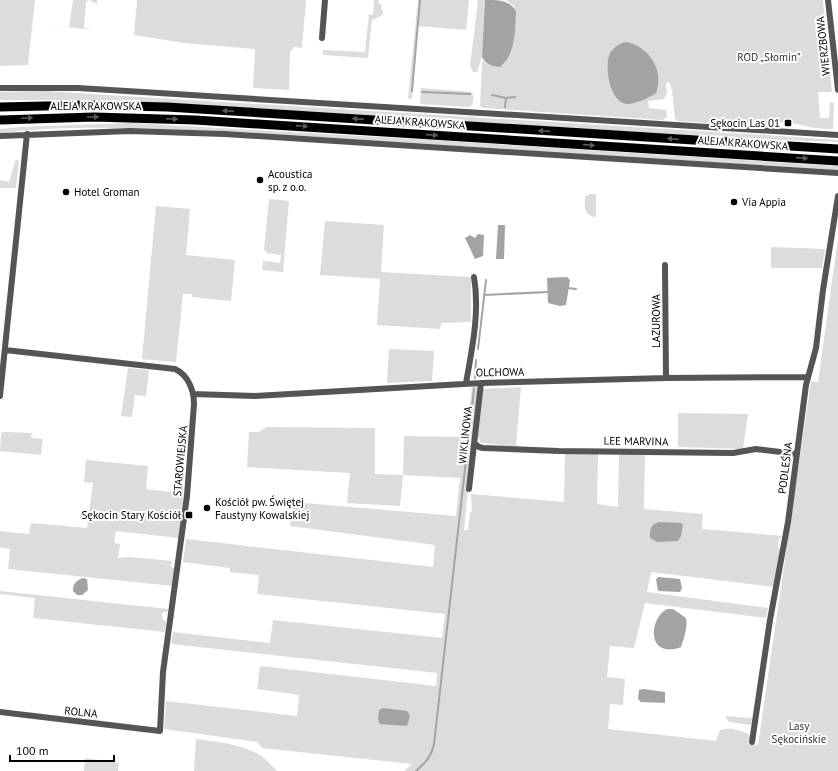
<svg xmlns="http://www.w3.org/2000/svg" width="838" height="771" viewBox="0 0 838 771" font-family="'PT Sans',sans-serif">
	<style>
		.green { fill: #dcdcdc }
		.water { fill: #a3a3a3 }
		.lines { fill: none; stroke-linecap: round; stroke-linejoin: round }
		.stream { stroke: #a3a3a3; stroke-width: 2 }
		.minor { stroke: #555; stroke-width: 6 }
		.primary { stroke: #000; stroke-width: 9 }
		.oneway { fill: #595959 }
		.poi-dot { fill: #000; stroke: #fff; stroke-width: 1.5 }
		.labels { text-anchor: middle; stroke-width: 4; stroke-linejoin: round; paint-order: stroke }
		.street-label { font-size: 11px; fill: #000; stroke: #fff }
		.park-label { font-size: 11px; fill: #333; stroke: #fff }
		.poi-label { font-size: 11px; fill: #000; stroke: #fff; text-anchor: start }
	</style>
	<rect width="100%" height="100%" fill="#fff"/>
	<path class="green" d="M 0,0 L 35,0 L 28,65 L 0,66 Z
		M 73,0 L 97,0 L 97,4 L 89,0 L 86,2 L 84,28 L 94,30 L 46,25 L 69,27 Z
		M 137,0 L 306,0 L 302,48 L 294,47 L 290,52 L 289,90 L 253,88 L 255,49 L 184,43 L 134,35 Z
		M 374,0 L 379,0 L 379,4 L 382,4 L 381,9 L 383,10 L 383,15 L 372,20 L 368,58 L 323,55 L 323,50 L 365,52 L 369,14 L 373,15 Z
		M 418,0 L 469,0 L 466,30 L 418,26 L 412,99 L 408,98 Z
		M 478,0 L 485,0 L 482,57 L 477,72 L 473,72 L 470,66 Z
		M 506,0 L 823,0 L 832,92 L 818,92 L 820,118 L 829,118 L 830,102 L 834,103 L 833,128 L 831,129 L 814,128 L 785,121 L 785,123 L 775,122 L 759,126 L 677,121 L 675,119 L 672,90 L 669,82 L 666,83 L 667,93 L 664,99 L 648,101 L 649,108 L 666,110 L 667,117 L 663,120 L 483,108 L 480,106 L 482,61 L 484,60 L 485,63 L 513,45 L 516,11 L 514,6 Z
		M 421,88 L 472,92 C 474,97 474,103 470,107 L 420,104 Z
		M 43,91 L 766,135 L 838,140 L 838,142 L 752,139 L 169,103 L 88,100 L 0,100 L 0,92 Z
		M 131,123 L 431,140 L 838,166 L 838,170 L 225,131 C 150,129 74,124 0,133 L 0,129 L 19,127 Z
		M 16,159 L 19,161 L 16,188 L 0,188 L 0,180 L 9,182 Z
		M 589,194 L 596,194 L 596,217 C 584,216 584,207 585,197 Z
		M 269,199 L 289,201 L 283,272 L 262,270 L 263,261 L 280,263 L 281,255 L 267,253 L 264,249 Z
		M 156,206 L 190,209 L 186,255 L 235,260 L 231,301 L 192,297 L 192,294 L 183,294 L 176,362 L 142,359 Z
		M 325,221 L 384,225 L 381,272 L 471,277 L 471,322 L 441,323 L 440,329 L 377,325 L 380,279 L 320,275 Z
		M 838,238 L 838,771 L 404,771 L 412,764 L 262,748 L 257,742 L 164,729 L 166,701 L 297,716 L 299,695 L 257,689 L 260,666 L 436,686 L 437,673 L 171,644 L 173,632 L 270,643 L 273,620 L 442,638 L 445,614 L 257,594 L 259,575 L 230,572 L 230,568 L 183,562 L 186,539 L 433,567 L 435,545 L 290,526 L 292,502 L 456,516 L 460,478 L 403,475 L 400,506 L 347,503 L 350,473 L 247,467 L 249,432 L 259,432 L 267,427 L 375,428 L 375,474 L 403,475 L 404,436 L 466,437 L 472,386 L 476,386 L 478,390 L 464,530 L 468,530 L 470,513 L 472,511 L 471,494 L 564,502 L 565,453 L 598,454 L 597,504 L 618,507 L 619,454 L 645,454 L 644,509 L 703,514 L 702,529 L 783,536 L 779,539 L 778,547 L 781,549 L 774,587 L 651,572 L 647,592 L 768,608 L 766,618 L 645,603 L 634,648 L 610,646 L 607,677 L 625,679 L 623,705 L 610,704 L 608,729 L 716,741 L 720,730 C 730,727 741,730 750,735 L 748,744 L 758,745 L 811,381 L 818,382 Z
		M 771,247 L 825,249 L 822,268 L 771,268 Z
		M 389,349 L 434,351 L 432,381 L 387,383 Z
		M 128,368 L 149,370 L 146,396 L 135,395 L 132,417 L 121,416 Z
		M 521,387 L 516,445 L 522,447 L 481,443 L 478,437 L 483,389 Z
		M 678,413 L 748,414 L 743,449 L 678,447 Z
		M 5,432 L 32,433 L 31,438 L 43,439 L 41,455 L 0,451 L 1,433 Z
		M 86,460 L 148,466 L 146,489 L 184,494 L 179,538 L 116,531 L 114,543 L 120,544 L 118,558 L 130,557 L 172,561 L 171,567 L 175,568 L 173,586 L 8,569 L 10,549 L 0,547 L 0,531 L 29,534 L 31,523 L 87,528 L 93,483 L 84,482 Z
		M 0,591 L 168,609 L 168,611 L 162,613 L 162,618 L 166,622 L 165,632 L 33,618 L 35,598 L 0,594 Z
		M 725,716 L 752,718 L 751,725 L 729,722 Z
		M 196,739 C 218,742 242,744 261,756 C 267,760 272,766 277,771 L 194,771 Z
		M 85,758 L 119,763 L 118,771 L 84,771 Z"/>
	<path class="water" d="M 485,0 C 498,0 510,0 516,11 C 515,31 516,54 500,67 C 491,66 486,64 482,57 Z
		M 625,42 C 648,45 665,70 656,93 C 649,98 635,104 627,104 C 609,102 604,66 610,53 C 613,48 619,44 625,42 Z
		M 498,225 L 505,225 L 504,259 L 496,259 Z
		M 478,234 L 484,235 L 483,256 L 475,259 L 465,238 L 470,235 L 475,238 Z
		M 567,277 L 570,280 L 566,305 L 560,306 L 548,303 L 547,278 Z
		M 659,522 L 681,523 L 683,525 L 681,536 L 678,541 L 657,542 L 650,538 C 650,529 650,525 659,522 Z
		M 658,577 L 680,579 L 682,588 L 680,592 L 658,591 L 656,579 Z
		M 83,578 L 87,579 L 88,590 L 82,595 L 77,595 L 73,591 C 73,584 76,580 83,578 Z
		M 667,609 L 673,609 L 686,618 C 688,627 684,638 681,647 C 647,660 648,619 667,609 Z
		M 644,689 L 665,692 L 665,703 L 641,702 L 638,699 L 639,690 Z
		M 383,708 L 407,711 L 410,716 L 407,726 L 380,724 L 378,720 L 379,710 Z"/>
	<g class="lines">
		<path class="stream" d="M 412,91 L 420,0
			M 422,92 L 470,94
			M 492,95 L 506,98
			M 505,107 L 506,98 L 515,97
			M 568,288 L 576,289
			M 484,295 L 548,292
			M 478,349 L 486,280
			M 475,378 L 476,360
			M 416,771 C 426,762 431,757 434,744 L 474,389"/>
		<path class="minor" d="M 828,0 L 838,90
			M 322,38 L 325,0
			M 0,88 L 78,88 L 838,135
			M 0,136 L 130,131 L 225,134 L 838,173
			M 665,265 L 666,378
			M 466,383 C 472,349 480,312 474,277
			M 193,394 L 255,396 L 481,383 L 666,378 L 808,377
			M 0,396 L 27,134
			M 475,444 L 479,447 L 483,448 L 559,451 L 733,453 L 756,449 L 797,454
			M 469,489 L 481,383
			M 0,712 L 160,731 L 163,672 L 187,496 L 194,404 C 194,390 188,375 175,369 L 5,350
			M 752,742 L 770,620 L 788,522 L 806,385 L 816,348 L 823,290 L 838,196"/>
		<path class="primary" d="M 0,107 L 88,105 L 167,107 L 838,149
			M 0,120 L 94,117 L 195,120 L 838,161"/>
	</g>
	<defs><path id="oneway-solid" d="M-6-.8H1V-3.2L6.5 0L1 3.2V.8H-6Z"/></defs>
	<g class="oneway">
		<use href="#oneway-solid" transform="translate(228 111) rotate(-176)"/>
		<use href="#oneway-solid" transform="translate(93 117)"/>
		<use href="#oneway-solid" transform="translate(27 118) rotate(-3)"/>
		<use href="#oneway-solid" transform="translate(172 119) rotate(2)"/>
		<use href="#oneway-solid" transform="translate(358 119) rotate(-176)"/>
		<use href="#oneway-solid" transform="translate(302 126) rotate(4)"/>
		<use href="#oneway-solid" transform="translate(544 131) rotate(-176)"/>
		<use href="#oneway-solid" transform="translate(432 135) rotate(4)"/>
		<use href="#oneway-solid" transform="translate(673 139) rotate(-176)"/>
		<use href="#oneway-solid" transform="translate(589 145) rotate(4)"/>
		<use href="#oneway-solid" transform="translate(802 158) rotate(4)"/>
	</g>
	<g class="poi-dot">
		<rect x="784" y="119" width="8" height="8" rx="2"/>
		<circle cx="260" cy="180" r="4"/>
		<circle cx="66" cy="192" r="4"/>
		<circle cx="734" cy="202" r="4"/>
		<circle cx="207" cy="508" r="4"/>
		<rect x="185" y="511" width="8" height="8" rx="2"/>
	</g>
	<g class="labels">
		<g class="street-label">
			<text transform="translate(823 46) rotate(-96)" y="4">WIERZBOWA</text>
			<text x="96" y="110">ALEJA KRAKOWSKA</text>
			<text transform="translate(420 122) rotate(4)" y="4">ALEJA KRAKOWSKA</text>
			<text transform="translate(743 143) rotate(4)" y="4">ALEJA KRAKOWSKA</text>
			<text transform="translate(656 321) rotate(-90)" y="4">LAZUROWA</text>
			<text transform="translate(500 372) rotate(-1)" y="4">OLCHOWA</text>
			<text transform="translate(465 435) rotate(-84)" y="4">WIKLINOWA</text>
			<text transform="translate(636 441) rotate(1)" y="4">LEE MARVINA</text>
			<text transform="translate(180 461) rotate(-85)" y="4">STAROWIEJSKA</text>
			<text transform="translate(785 468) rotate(-83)" y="4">PODLEŚNA</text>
			<text transform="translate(81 712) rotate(6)" y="4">ROLNA</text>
		</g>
		<g class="park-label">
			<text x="769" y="61">ROD „Słomin”</text>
			<text x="799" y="730">Lasy<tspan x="799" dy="13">Sękocińskie</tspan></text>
		</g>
		<g class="poi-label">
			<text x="780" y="127" text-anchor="end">Sękocin Las 01</text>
			<text x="268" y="178">Acoustica<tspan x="268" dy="13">sp. z o.o.</tspan></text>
			<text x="74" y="196">Hotel Groman</text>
			<text x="742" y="206">Via Appia</text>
			<text x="215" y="506">Kościół pw. Świętej<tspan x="215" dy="13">Faustyny Kowalskiej</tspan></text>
			<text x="181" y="519" text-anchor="end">Sękocin Stary Kościół</text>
		</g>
	</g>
	<path d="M10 755v6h104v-6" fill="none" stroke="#000000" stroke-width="2"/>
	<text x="16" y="755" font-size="12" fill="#000000" stroke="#ffffff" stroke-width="3" paint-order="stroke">100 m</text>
</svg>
